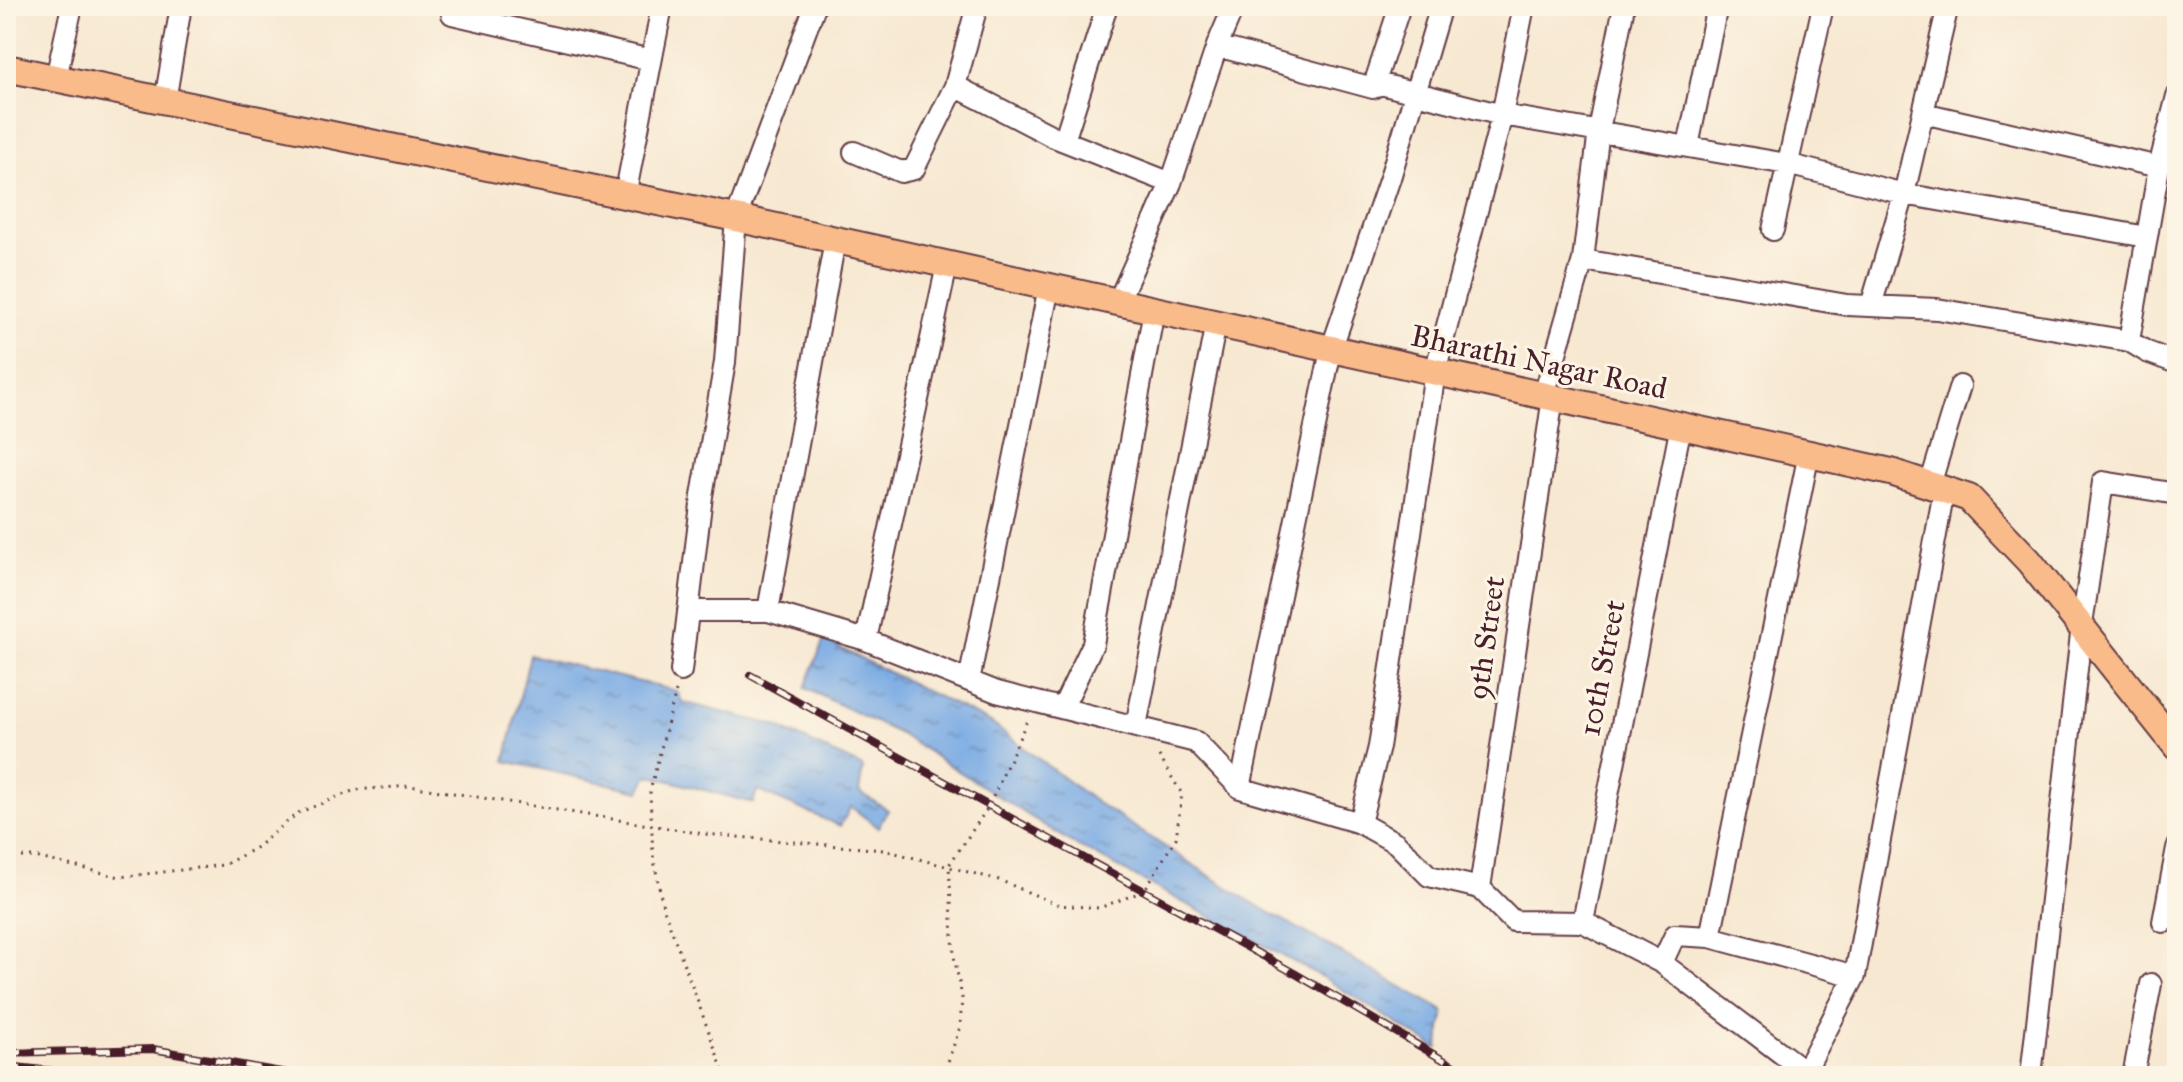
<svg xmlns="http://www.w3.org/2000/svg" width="2183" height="1082" viewBox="0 0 2183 1082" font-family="'IM FELL Great Primer',serif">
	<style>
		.water { fill: url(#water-ripples); stroke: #626488; stroke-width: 2 }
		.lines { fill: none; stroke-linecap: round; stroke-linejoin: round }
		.minor-casing { stroke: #643d44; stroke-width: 24 }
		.major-casing { stroke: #643d44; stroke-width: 30 }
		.path { stroke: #643d44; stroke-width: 3; stroke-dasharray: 2 6; stroke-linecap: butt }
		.minor { stroke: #fff; stroke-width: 20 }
		.major { stroke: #fabb8b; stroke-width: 26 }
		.rail-casing { stroke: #4a1f2b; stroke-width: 8 }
		.rail { stroke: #fcf5e5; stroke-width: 5; stroke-dasharray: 15; stroke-linecap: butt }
		.labels { text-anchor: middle; stroke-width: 6; stroke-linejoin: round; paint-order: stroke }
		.street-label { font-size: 30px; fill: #4a1f2b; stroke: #fcf5e5 }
	</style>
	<defs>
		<pattern id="water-ripples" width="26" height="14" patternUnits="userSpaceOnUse" patternTransform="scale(2)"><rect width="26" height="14" fill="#79aae4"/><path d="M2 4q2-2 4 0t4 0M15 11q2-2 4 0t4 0" fill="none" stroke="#658ab9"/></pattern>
	</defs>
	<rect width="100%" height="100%" fill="#fcf5e5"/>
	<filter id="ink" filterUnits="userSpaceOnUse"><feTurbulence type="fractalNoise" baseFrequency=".0125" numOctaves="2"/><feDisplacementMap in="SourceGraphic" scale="16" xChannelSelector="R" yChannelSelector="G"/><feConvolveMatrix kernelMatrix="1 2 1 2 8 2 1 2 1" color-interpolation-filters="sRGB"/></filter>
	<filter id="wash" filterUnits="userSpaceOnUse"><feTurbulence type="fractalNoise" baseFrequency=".006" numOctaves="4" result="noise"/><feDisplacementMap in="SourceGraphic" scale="32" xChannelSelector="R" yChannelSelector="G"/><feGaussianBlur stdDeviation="1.8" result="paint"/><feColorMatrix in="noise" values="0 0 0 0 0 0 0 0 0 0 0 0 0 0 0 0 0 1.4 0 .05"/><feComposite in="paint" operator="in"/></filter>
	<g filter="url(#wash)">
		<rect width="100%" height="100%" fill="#f7e8d1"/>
		<path class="water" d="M 824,640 L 991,723 L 1094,801 L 1246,899 L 1444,1011 L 1438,1049 L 1324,978 L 1069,841 L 900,734 L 805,688 Z
			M 530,655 L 677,691 L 682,702 L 774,725 L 863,767 L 859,792 L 888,810 L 878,827 L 851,807 L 840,826 L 757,790 L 753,803 L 648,775 L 640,791 L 505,761 Z"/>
	</g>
	<g filter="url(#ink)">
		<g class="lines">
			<defs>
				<path id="minor" d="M 977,6 L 955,86 L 1054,137 L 1171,183
					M 452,14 L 651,60
					M 1217,46 L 1373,88 L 1400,6
					M 56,78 L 72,6
					M 1377,83 L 1502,115 L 1787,164 L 1904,194 L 2147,237
					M 165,101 L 181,6
					M 1923,113 L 2159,167
					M 1064,141 L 1107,6
					M 1688,146 L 1717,6
					M 854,152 L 901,172 L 914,169 L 955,86
					M 625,196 L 662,6
					M 1773,230 L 1823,6
					M 1583,260 L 1599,130 L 1624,6
					M 1118,302 L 1171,183 L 1217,46 L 1234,6
					M 1871,306 L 1904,194 L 1948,6
					M 2129,341 L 2159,167 L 2177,96
					M 1544,395 L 1583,260 L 1847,305 L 1937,309 L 2129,341 L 2147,352 L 2177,363
					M 1930,485 L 1960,386
					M 688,611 L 768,611 L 866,640 L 997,692 L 1196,742 L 1240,788 L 1360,823 L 1379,747 L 1435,372 L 1502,115 L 1524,6
					M 768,611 L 835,240
					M 866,640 L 947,265
					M 681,671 L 702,496 L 725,362 L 736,218 L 815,6
					M 969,681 L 1049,287
					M 1063,707 L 1093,644 L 1154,310
					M 1136,726 L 1216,323
					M 1240,788 L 1331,350 L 1390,178 L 1441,6
					M 1360,823 L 1396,843 L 1429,876 L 1480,888 L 1513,921 L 1583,922 L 1662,963 L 1811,1076
					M 1480,888 L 1553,397
					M 1583,922 L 1681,425
					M 2163,922 L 2177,848
					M 1710,937 L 1809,453
					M 1662,963 L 1675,935 L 1710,937 L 1855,976
					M 1805,1071 L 1855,976 L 1944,491
					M 2031,1076 L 2082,625 L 2103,482 L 2177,494
					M 2133,1076 L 2151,984"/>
				<path id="major" d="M 6,68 L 736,218 L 1891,472 L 1969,498 L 2029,561 L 2177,747"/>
			</defs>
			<use href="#minor" class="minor-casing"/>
			<use href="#major" class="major-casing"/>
			<path class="path" d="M 676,691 L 650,791 L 653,855 L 663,907 L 725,1076
				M 6,857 L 35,857 L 120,877 L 224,865 L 257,847 L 298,813 L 355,790 L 410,786 L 704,834 L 884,850 L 999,880 L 1059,905 L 1099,908 L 1144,891 L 1176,838 L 1182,794 L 1156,751
				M 943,1076 L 960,1027 L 962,997 L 954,956 L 949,865 L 989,806 L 1026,723 L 1030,721"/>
			<use href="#minor" class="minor"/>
			<use href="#major" class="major"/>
			<defs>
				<path id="rail" d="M 750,675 L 1294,973 L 1471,1076
					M 6,1053 L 153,1049 L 304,1076
					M 6,1066 L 102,1076"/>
			</defs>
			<use href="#rail" class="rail-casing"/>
			<use href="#rail" class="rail"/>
		</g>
	</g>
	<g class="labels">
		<g class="street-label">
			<text transform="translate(1539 362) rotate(12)" y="10">Bharathi Nagar Road</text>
			<text transform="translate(1486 638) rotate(-82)" y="10">9th Street</text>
			<text transform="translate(1602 668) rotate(-79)" y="10">10th Street</text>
		</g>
	</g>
	<rect width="2183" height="1082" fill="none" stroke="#fcf5e5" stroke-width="32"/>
</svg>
